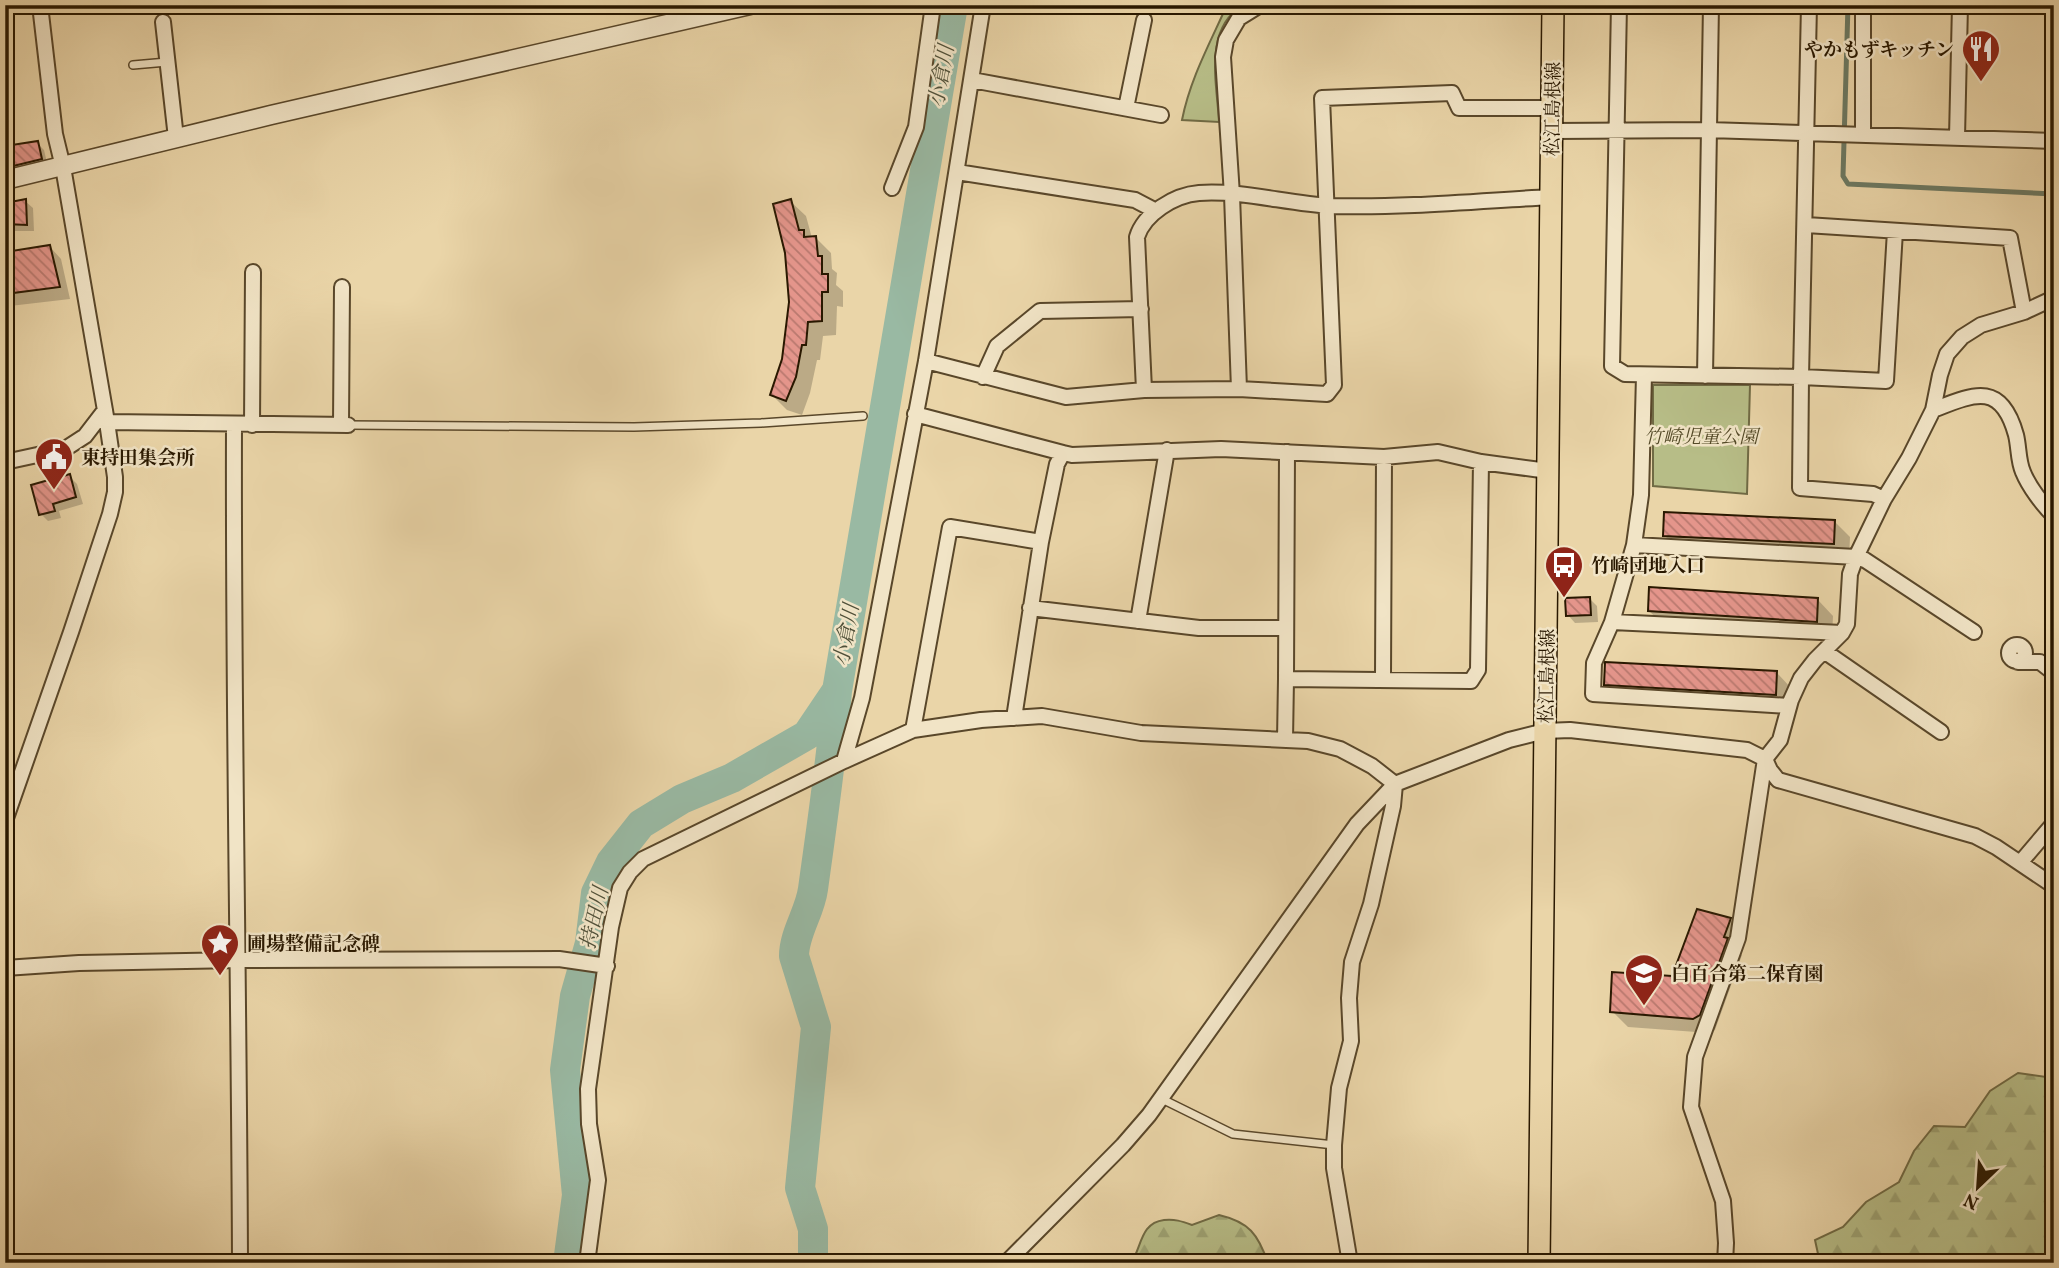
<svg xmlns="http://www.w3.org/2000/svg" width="2059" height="1268" viewBox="0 0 2059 1268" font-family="Vollkorn,'Noto Serif JP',serif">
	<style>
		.green { fill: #b7bd87; stroke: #706a44; stroke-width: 2 }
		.forest { fill: url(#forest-firs); stroke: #706a44; stroke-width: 2 }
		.shadow { fill: #0003 }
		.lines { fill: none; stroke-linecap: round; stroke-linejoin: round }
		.stream { stroke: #6c7962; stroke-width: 5 }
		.river { stroke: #99b9a3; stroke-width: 30 }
		.building { fill: url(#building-back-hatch); stroke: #291800; stroke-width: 2 }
		.service-casing { stroke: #59472a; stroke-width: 10 }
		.minor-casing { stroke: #59472a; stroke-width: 18 }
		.tertiary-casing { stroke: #59472a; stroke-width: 21 }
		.primary-casing { stroke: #291800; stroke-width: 24 }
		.service { stroke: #f1e4c6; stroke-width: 7 }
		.minor { stroke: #f1e4c6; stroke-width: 14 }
		.tertiary { stroke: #f1e4c6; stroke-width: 18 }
		.primary { stroke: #ead5a8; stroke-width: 21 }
		.labels { text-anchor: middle; stroke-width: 5; stroke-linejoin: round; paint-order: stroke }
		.poi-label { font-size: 19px; font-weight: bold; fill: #291800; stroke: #f1e4c6; text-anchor: start }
		.street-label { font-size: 19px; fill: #291800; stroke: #f1e4c6 }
		.park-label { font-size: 19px; font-style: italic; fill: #544a28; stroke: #f1e4c6 }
		.water-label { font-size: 21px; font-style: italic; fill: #505039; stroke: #f1e4c6 }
	</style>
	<defs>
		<pattern id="forest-firs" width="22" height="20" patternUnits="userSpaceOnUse" patternTransform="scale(1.75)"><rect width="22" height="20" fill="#b7bd87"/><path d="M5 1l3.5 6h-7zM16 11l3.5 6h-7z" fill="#9da273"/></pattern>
		<pattern id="building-back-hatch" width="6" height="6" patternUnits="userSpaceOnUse" patternTransform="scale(1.75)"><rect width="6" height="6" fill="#e4958b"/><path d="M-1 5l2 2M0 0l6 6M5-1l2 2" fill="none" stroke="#b9796f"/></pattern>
	</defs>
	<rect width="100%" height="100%" fill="#ead5a8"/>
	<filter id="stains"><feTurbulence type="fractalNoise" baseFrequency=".00286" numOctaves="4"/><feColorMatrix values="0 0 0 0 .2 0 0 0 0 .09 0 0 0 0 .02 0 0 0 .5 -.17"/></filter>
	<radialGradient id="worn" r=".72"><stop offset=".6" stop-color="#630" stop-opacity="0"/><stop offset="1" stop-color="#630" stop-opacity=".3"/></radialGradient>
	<path class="green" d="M 1227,5 L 1243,5 C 1203,29 1217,83 1219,122 L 1182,120 C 1190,79 1210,43 1227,5 Z
		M 1653,385 L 1750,385 L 1747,494 L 1653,486 Z"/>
	<path class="forest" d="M 2018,1073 L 2054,1078 L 2054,1263 L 1820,1263 L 1815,1240 L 1843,1227 L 1866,1202 L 1899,1182 L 1914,1151 L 1934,1126 L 1965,1127 L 1990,1091 Z
		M 1219,1215 C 1249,1222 1258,1234 1268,1263 L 1131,1263 C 1142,1247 1140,1223 1164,1220 C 1175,1219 1181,1221 1192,1225 Z"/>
	<path class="shadow" d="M 37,143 L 44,150 L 48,167 L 5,179 L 5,147 Z
		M 25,201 L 33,208 L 34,231 L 6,231 L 5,205 Z
		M 790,201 L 806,216 L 812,238 L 816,238 L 831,253 L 832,269 L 837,273 L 836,285 L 843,291 L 843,307 L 837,306 L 836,335 L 823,336 L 820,360 L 817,360 L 810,393 L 802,415 L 787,410 L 772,395 L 784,359 L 791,302 Z
		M 50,247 L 61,259 L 70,299 L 10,306 L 5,301 L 5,254 Z
		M 69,476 L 77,484 L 83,504 L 59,511 L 61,518 L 48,521 L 41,514 Z
		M 1834,521 L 1850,537 L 1849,559 L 1680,551 L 1665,536 Z
		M 1590,599 L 1597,606 L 1598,622 L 1575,623 L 1568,615 Z
		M 1818,600 L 1833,616 L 1832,637 L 1665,626 L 1649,611 Z
		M 1777,673 L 1792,689 L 1791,710 L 1622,700 L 1606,684 Z
		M 1730,919 L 1745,935 L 1739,952 L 1742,955 L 1715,1030 L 1710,1033 L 1628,1027 L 1612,1011 L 1673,978 Z"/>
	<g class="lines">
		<path class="stream" d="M 1848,5 L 1843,176 L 1848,184 L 2054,194"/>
		<path class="river" d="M 568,1263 L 577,1195 L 565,1070 L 575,996 L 590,943 L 596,893 L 611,862 L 641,824 L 682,799 L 732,778 L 807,735 L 836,692
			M 813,1263 L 813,1229 L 800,1188 L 816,1027 L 794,956 C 794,933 810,912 813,889 C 822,823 832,758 837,691 L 953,5"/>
	</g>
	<path class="building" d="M 38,141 L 42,159 L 5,168 L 5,146 Z
		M 26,199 L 27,225 L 5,224 L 5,203 Z
		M 791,199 L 799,230 L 804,230 L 804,237 L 816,236 L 818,256 L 822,256 L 822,274 L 828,274 L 828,292 L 822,292 L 822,321 L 808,322 L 806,345 L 802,345 L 796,377 L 786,401 L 770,395 L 782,359 L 789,302 L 785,253 L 773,204 Z
		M 50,245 L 60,287 L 5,294 L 5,252 Z
		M 70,474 L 76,497 L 53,504 L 55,511 L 39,515 L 31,485 Z
		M 1664,512 L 1835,520 L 1834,544 L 1663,536 Z
		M 1649,587 L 1818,598 L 1817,622 L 1648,611 Z
		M 1590,597 L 1591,615 L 1566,616 L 1565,598 Z
		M 1605,662 L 1777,671 L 1776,695 L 1604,685 Z
		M 1697,909 L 1731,918 L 1724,937 L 1728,938 L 1700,1015 L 1693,1019 L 1610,1012 L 1612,972 L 1672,976 Z"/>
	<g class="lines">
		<defs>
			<path id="service" d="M 133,65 L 167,62
				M 348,425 L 634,427 L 761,423 L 863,416
				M 1162,1099 L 1233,1134 L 1334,1145"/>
			<path id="minor" d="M 1619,5 L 1612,366 L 1625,374 L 1801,377 L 1809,5
				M 163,22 L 176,138
				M 972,80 L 1161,115
				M 1126,108 L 1144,20
				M 1553,131 L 1708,130 L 2054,141
				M 1863,134 L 1863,5
				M 1957,137 L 1960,5
				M 957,172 L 1135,200 L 1156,211
				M 892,188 L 916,127 L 933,5
				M 1806,225 L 2010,238 L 2024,312
				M 926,361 L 1066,397 L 1144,390 L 1239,389 L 1327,394 L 1334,385 L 1322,98 L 1452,93 L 1459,108 L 1553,108
				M 1644,375 L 1641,495 L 1634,545 L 1612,622 L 1594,663 L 1593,694 L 1789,706
				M 1705,376 L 1711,5
				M 983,377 L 997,346 L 1040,311 L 1141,309
				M 1239,389 L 1232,195 L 1223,57 L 1226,40 L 1239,18 L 1260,5
				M 1144,390 L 1137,237 C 1144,214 1174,195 1199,193 C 1243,190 1288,204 1332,206 C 1405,208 1478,201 1551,197
				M 1933,410 C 1974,394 2001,381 2016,435 C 2019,447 2018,461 2023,472 C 2029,487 2043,505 2054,516
				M 915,414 L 1063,453 L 1057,464 L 1041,542
				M 107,422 L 348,425
				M 234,424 C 233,704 239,983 240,1263
				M 341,424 L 342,287
				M 252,425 L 253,272
				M 1063,453 L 1072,455 L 1221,449 L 1384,457 L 1438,452 L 1481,462 L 1548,471
				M 5,462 L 65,449 L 85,436 L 105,410
				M 1884,499 L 1873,494 L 1800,488 L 1801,377 L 1886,381 L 1895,231
				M 1634,545 L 1856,557 L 1865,560 L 1974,632
				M 1030,608 L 1199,628 L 1286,628
				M 1138,621 L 1167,450
				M 1612,622 L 1842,633
				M2009 653a8 8 0 1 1 16 0a8 8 0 1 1-16 0Z
				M 1824,651 L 1941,732
				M 2018,662 L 2040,662 L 2054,673
				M 1286,679 L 1287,452
				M 1383,679 L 1384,457
				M 913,730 L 950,527 L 1041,542 L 1014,718
				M 1285,740 L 1286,679 L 1471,681 L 1478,670 L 1481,462
				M 844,761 L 862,698 L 926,361 L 983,5
				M 5,821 L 71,632 L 110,514 L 115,492 L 115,477 L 107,422 L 63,167 L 55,134 L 40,5
				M 2020,863 L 2054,823
				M 5,968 L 79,963 L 239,960 L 559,959 L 607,966
				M 587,1263 L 598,1180 L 589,1124 L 588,1089 L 611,927 L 620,888 L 630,872 L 643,859 L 844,761 L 913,730 L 981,720 L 1042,716 L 1141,733 L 1308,741 L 1340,749 L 1372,766 L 1395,784
				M 1006,1263 L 1123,1145 L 1149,1115 L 1357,824 L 1395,784 L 1509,740 L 1545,731 L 1570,730 L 1747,750 L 1765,759 L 1770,770 L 1778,780 L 1975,836 L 1996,847 L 2054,886
				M 1350,1263 L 1334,1168 L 1334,1145 L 1339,1088 L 1351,1041 L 1349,998 L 1352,962 L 1371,904 L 1393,806 L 1395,784
				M 1725,1263 L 1726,1243 L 1723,1201 L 1691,1107 L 1695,1057 L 1738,938 L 1765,759 L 1780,740 L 1791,700 L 1801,678 L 1815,660 L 1842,633 L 1847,624 L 1850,574 L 1856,557 L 1884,499 L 1909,458 L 1933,410 L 1940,375 L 1947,354 L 1962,337 L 1981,325 L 2024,312 L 2054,298"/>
			<path id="tertiary" d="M 5,180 L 271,115 L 750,5"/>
			<path id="primary" d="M 1539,1263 L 1553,5"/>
		</defs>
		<use href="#service" class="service-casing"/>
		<use href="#minor" class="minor-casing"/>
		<use href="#tertiary" class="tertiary-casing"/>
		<use href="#primary" class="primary-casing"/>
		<use href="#service" class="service"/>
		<use href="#minor" class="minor"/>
		<use href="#tertiary" class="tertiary"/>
		<use href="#primary" class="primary"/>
	</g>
	<defs>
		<symbol id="restaurant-pin" viewBox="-11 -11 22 30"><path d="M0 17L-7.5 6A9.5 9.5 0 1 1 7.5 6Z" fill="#8f2418" stroke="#f1e4c6"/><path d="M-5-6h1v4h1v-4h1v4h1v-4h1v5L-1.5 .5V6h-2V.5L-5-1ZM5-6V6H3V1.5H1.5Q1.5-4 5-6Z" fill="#fff"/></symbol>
		<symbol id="civic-pin" viewBox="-11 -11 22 30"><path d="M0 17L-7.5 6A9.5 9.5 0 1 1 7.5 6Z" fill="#8f2418" stroke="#f1e4c6"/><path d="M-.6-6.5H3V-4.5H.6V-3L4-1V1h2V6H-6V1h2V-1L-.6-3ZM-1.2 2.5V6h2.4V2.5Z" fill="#fff"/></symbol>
		<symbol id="bus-pin" viewBox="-11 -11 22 30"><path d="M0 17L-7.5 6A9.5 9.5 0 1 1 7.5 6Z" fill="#8f2418" stroke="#f1e4c6"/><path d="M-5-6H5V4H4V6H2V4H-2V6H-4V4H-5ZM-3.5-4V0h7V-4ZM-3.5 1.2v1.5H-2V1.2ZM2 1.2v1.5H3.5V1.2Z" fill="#fff"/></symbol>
		<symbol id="sight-pin" viewBox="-11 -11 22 30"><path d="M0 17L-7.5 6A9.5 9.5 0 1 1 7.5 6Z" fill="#8f2418" stroke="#f1e4c6"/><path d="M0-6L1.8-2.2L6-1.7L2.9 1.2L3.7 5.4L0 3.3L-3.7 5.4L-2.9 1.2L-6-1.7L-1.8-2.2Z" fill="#fff"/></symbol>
		<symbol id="school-pin" viewBox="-11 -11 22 30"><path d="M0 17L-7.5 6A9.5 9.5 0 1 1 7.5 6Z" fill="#8f2418" stroke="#f1e4c6"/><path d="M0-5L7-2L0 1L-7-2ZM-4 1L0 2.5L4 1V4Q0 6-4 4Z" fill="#fff"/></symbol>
	</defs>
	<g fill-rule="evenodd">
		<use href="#restaurant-pin" x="1959" y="27" width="44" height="60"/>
		<use href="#civic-pin" x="32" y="435" width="44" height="60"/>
		<use href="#bus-pin" x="1542" y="543" width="44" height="60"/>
		<use href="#sight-pin" x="198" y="921" width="44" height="60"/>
		<use href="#school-pin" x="1622" y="951" width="44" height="60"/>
	</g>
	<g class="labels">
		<g class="poi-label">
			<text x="1954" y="56" text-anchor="end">やかもずキッチン</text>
			<text x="81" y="464">東持田集会所</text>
			<text x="1591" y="572">竹崎団地入口</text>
			<text x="247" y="950">圃場整備記念碑</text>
			<text x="1671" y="980">白百合第二保育園</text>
		</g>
		<g class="street-label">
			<text transform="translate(1552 109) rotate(-89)" y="7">松江島根線</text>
			<text transform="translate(1546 676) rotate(-89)" y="7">松江島根線</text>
		</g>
		<g class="park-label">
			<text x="1701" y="443">竹崎児童公園</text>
		</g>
		<g class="water-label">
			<text transform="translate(941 76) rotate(-80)" y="7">小倉川</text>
			<text transform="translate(846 635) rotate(-80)" y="7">小倉川</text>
			<text transform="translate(594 918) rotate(-77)" y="7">持田川</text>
		</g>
	</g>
	<rect width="2059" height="1268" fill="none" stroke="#ead5a8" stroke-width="28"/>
	<rect x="7" y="7" width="2045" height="1254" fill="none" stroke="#291800" stroke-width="3.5"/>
	<rect x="14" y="14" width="2031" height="1240" fill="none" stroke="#291800" stroke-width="2"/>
	<g transform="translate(1978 1187) rotate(205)" stroke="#f1e4c6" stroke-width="5" paint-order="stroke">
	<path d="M0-5L12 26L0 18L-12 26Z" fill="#291800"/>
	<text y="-10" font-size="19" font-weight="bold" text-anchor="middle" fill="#291800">N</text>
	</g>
	<rect width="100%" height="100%" filter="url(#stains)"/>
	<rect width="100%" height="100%" fill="url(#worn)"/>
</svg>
